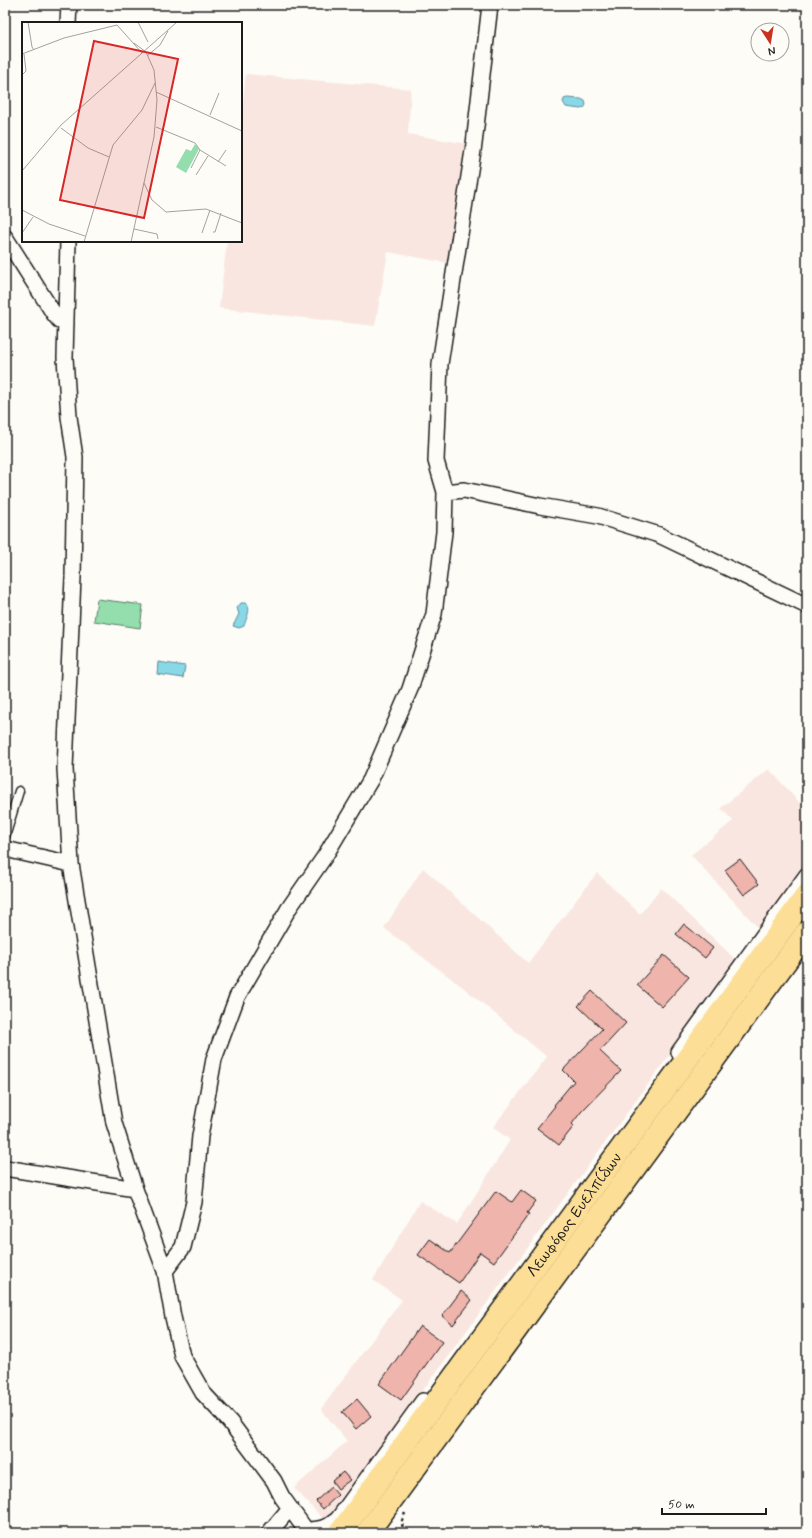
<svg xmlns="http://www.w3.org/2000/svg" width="812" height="1538" viewBox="0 0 812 1538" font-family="Mynerve,sans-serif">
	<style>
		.built { fill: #f9e6e0 }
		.green { fill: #94ddad; stroke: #587c64 }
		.water { fill: #89d8e7; stroke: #5d8d96 }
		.building { fill: #efb4ab; stroke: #1c1c1c }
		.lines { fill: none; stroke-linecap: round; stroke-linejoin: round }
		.service-casing { stroke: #1c1c1c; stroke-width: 11 }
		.minor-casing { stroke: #1c1c1c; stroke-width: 18 }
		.primary-casing { stroke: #1c1c1c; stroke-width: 25 }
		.path { stroke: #1c1c1c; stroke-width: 2.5; stroke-dasharray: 3 3; stroke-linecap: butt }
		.service { stroke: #fdfcf7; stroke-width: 8 }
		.minor { stroke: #fdfcf7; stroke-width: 15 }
		.primary { stroke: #fcde96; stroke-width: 22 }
		.labels { text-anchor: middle; stroke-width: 3.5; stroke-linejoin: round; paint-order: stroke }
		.street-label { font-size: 16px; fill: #1c1c1c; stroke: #fdfcf7 }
		.inset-road { fill: none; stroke: #a3a29f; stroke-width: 1 }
		.view { fill: #d62828; fill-opacity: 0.15; stroke: #d62828; stroke-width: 2 }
		.inset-edge { fill: none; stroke: #1c1c1c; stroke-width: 2 }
	</style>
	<rect width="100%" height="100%" fill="#fdfcf7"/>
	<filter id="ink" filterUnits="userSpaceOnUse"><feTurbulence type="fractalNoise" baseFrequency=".025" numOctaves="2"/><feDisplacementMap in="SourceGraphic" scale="8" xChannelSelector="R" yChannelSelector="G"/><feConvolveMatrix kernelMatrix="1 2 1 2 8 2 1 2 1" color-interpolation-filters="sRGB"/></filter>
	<g filter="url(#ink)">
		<path class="built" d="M 246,74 L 411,89 L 408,134 L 468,144 L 448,263 L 388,252 L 375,326 L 219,308 L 227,241 L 241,241 L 241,117 Z
			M 769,769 L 807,811 L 807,864 L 760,930 L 691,855 L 733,821 L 721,808 Z
			M 423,868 L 528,963 L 597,873 L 640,914 L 661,888 L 738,962 L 326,1522 L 294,1488 L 347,1441 L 321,1409 L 402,1300 L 373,1280 L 420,1201 L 457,1224 L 510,1140 L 493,1127 L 547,1057 L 464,988 L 384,928 Z"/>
		<path class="green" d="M 97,599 L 143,605 L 140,628 L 94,621 Z"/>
		<path class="water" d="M 567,98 L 581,99 L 585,101 L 586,105 L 584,108 L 580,109 L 566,107 L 563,102 L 564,99 Z
			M 241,603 L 245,603 C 253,608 246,618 244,626 L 239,628 L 233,626 L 239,614 L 237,608 Z
			M 158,662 L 185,666 L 183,678 L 157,674 Z"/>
		<path class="building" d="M 740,859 L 759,884 L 744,895 L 725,870 Z
			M 684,924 L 713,948 L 705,958 L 676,934 Z
			M 664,955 L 689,977 L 662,1007 L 637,985 Z
			M 592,991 L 626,1023 L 600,1051 L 621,1071 L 581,1112 L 572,1124 L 574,1126 L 559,1145 L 537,1128 L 555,1106 L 554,1105 L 574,1081 L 563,1070 L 602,1029 L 578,1006 Z
			M 521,1190 L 536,1201 L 527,1213 L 529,1214 L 494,1262 L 480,1252 L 459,1283 L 418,1255 L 430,1239 L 450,1253 L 496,1191 L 512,1202 Z
			M 461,1291 L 472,1300 L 453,1325 L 442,1316 Z
			M 420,1326 L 442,1342 L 401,1400 L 379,1384 Z
			M 357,1399 L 371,1416 L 356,1429 L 342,1412 Z
			M 343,1472 L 350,1480 L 338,1489 L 332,1481 Z
			M 331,1487 L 338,1495 L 323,1509 L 316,1501 Z"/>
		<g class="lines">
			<defs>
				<path id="service" d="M 5,837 L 19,791"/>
				<path id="minor" d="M 68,23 L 69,5
					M 5,237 L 54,314 L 59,320 L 66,324
					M 68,241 L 65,358 L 69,417 L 75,457 L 73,577 L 65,769 L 71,864 L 114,1123 L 135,1189 L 165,1271 L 173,1317 L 182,1356 L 203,1393 L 230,1422 L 274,1481 L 282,1497 L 308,1533
					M 445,492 L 464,490 L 540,506 L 598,516 L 659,535 L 807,606
					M 5,849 L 71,864
					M 679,1052 L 807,875
					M 5,1168 L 135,1189
					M 165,1271 L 183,1247 L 194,1202 L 200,1136 L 214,1059 L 237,997 L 289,908 L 325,856 L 371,779 L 410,689 L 434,614 L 444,532 L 445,492 L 436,461 L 440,364 L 474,144 L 490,5
					M 305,1530 C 319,1530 328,1528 338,1519 L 423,1401
					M 269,1533 L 290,1508"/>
				<g id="primary">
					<path id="s1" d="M 340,1533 L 807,895"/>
					<path d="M 367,1533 L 807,932"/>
				</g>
			</defs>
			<use href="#service" class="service-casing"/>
			<use href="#minor" class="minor-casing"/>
			<use href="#primary" class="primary-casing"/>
			<path class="path" d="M 403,1533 L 402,1521 L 405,1513"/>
			<use href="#service" class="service"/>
			<use href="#minor" class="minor"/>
			<use href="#primary" class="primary"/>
		</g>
	</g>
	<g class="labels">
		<g class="street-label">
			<text dy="6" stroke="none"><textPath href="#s1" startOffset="395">Λεωφόρος Ευελπίδων</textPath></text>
		</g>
	</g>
	<g transform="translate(22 22)">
		<rect width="220" height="220" fill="#fdfcf7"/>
		<path d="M 173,122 L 177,127 L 164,151 L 154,145 L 164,127 L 169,129 Z" fill="#94ddad"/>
		<path class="inset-road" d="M 6,0 L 10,25 L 12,28M 116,0 L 126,20M 0,32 L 42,16 L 95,3 L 120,31M 125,34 L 138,23 L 146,9M 0,53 L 4,49 L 2,32M 134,70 L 220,109M 188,93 L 197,71M 134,105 L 173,121 L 178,128 L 204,144M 39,106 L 66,126 L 87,135M 196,140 L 204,128M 169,146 L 178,128M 0,149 L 39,103 L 155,0M 174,153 L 186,134M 122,161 L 130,178 L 144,190 L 184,187 L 220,201M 0,188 L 27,202 L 63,214M 112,207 L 135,212 L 136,217M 191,210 L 193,210 L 199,191M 0,211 L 11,195M 180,211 L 188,188M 62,220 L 91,123 L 120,88 L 133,61M 109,220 L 132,115 L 135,78 L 132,48 L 124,30 L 112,21"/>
		<path class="view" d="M 72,19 L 156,37 L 122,196 L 38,178 Z"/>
		<rect width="220" height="220" class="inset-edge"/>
	</g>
	<rect width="812" height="1538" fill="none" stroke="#fdfcf7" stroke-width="20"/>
	<rect x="10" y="10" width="792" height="1518" fill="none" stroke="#1c1c1c" stroke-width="1.5" filter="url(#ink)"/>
	<g transform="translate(770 42) rotate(168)"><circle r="19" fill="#fdfcf7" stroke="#a3a29f"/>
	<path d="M0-3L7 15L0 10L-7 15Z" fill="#c8321e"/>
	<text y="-6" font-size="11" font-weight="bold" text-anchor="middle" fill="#1c1c1c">N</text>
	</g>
	<path d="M662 1508v6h104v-6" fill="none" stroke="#1c1c1c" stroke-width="2"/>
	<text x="668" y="1508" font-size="12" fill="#1c1c1c" stroke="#fdfcf7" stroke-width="3" paint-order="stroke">50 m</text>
</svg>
